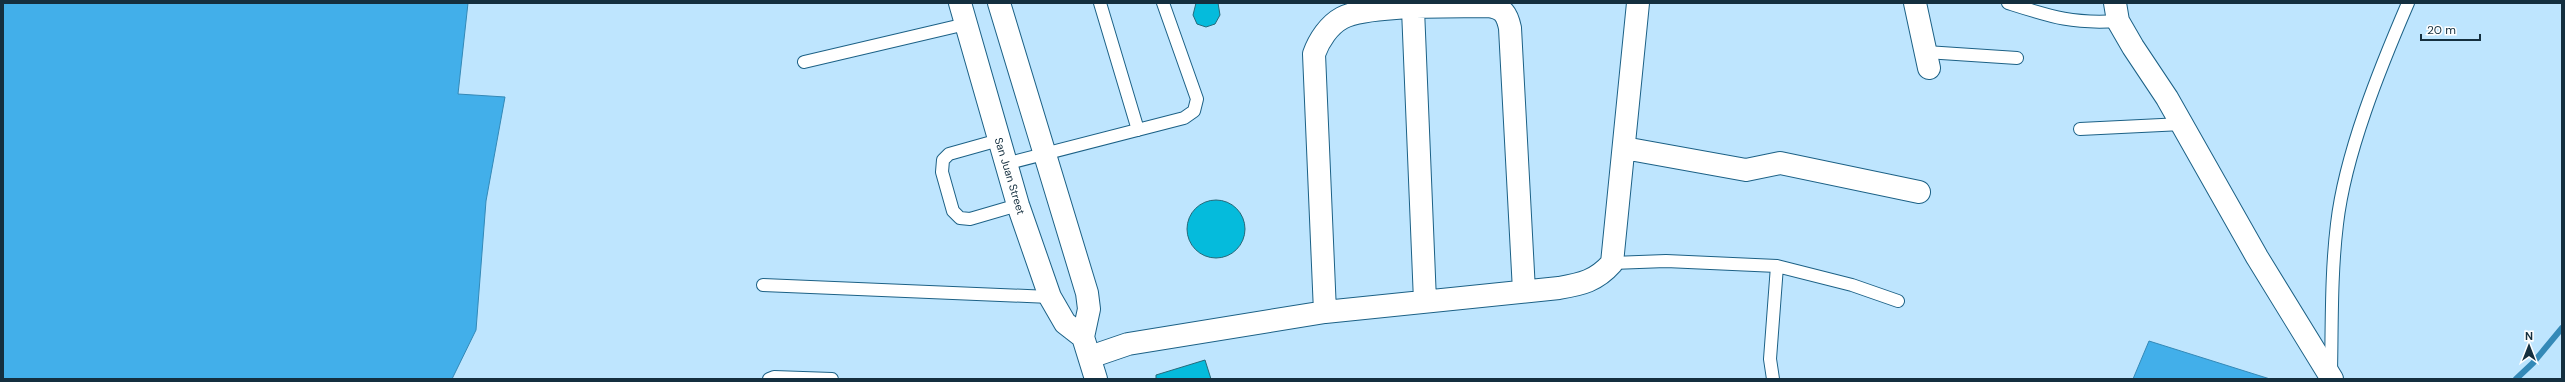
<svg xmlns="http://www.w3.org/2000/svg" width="2565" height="382" viewBox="0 0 2565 382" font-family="'DM Sans',sans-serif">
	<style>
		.water { fill: #42afea; stroke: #3489b7 }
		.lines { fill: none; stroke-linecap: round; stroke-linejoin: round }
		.stream { stroke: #3489b7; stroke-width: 6 }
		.building { fill: #05bbdc; stroke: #266a7a }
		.service-casing { stroke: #1c6186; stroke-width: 14 }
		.minor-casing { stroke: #1c6186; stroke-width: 24 }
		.secondary-casing { stroke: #1c6186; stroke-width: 24 }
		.service { stroke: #fff; stroke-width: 12 }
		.minor { stroke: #fff; stroke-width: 22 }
		.secondary { stroke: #fff; stroke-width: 22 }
		.labels { text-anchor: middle; stroke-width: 3; stroke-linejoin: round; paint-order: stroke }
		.street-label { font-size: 11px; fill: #142f3f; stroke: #fff }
	</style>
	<rect width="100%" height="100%" fill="#bee5fe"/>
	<path class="water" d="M 3,3 L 468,3 L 458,94 L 505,97 L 486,201 L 476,330 L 452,379 L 3,379 Z
		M 2149,341 L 2270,379 L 2133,379 Z"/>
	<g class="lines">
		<path class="stream" d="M 2516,379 L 2533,363 L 2562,328"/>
	</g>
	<path class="building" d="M 1196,3 L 1218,3 L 1220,15 L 1215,24 L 1206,27 L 1197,24 L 1193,15 Z
		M1187 229a29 29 0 1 1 58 0a29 29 0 1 1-58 0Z
		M 1205,360 L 1211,379 L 1156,379 L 1156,375 Z"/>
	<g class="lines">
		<defs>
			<path id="service" d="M 1100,3 L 1138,130
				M 2008,3 C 2052,17 2072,24 2118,21
				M 1926,52 L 2017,58
				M 804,62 L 966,24
				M 2080,129 L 2182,124
				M 999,140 L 949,154 L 943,160 L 942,172 L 953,211 L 960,218 L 970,219 L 1018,205
				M 1005,164 L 1184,118 L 1194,111 L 1197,99 L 1163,3
				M 1612,263 L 1666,261 L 1777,266 L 1852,285 L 1898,301
				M 763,285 L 1050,297
				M 2331,372 C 2332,323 2331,273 2337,224 C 2345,154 2380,68 2408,3
				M 769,379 L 774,377 L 832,379
				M 1773,379 L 1770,359 L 1777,266"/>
			<path id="minor" d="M 1915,3 L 1929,68
				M 2115,3 L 2118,21 L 2133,47 L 2167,98 L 2257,257 L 2332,379
				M 1413,9 L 1425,301
				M 1624,148 L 1746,170 L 1780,163 L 1919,192
				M 1325,312 L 1314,54 C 1319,40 1329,25 1342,18 C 1368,4 1456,7 1489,6 C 1503,8 1507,14 1510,28 L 1524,291
				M 1090,357 L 1128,344 L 1325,312 L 1559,288 C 1582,284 1596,281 1612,263 L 1638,3"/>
			<path id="secondary" d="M 960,3 L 1018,205 L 1050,297 L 1065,323 L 1083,337
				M 999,3 L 1087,293 L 1089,309 L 1083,337 L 1096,379"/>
		</defs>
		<use href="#service" class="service-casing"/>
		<use href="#minor" class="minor-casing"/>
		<use href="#secondary" class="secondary-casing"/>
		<use href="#service" class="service"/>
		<use href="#minor" class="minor"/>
		<use href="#secondary" class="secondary"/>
	</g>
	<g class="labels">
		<g class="street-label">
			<text transform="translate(1010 176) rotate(73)" y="4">San Juan Street</text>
		</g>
	</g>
	<rect width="2565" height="382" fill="none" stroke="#142f3f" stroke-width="8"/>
	<g transform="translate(2529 346)" stroke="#ffffff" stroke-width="3" paint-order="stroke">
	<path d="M0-3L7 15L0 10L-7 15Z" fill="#142f3f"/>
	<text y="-6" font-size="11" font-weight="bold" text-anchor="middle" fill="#142f3f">N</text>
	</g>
	<path d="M2421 34v6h59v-6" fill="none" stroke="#142f3f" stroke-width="2"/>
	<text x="2427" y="34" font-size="12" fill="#142f3f" stroke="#ffffff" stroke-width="3" paint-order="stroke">20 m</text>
</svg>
